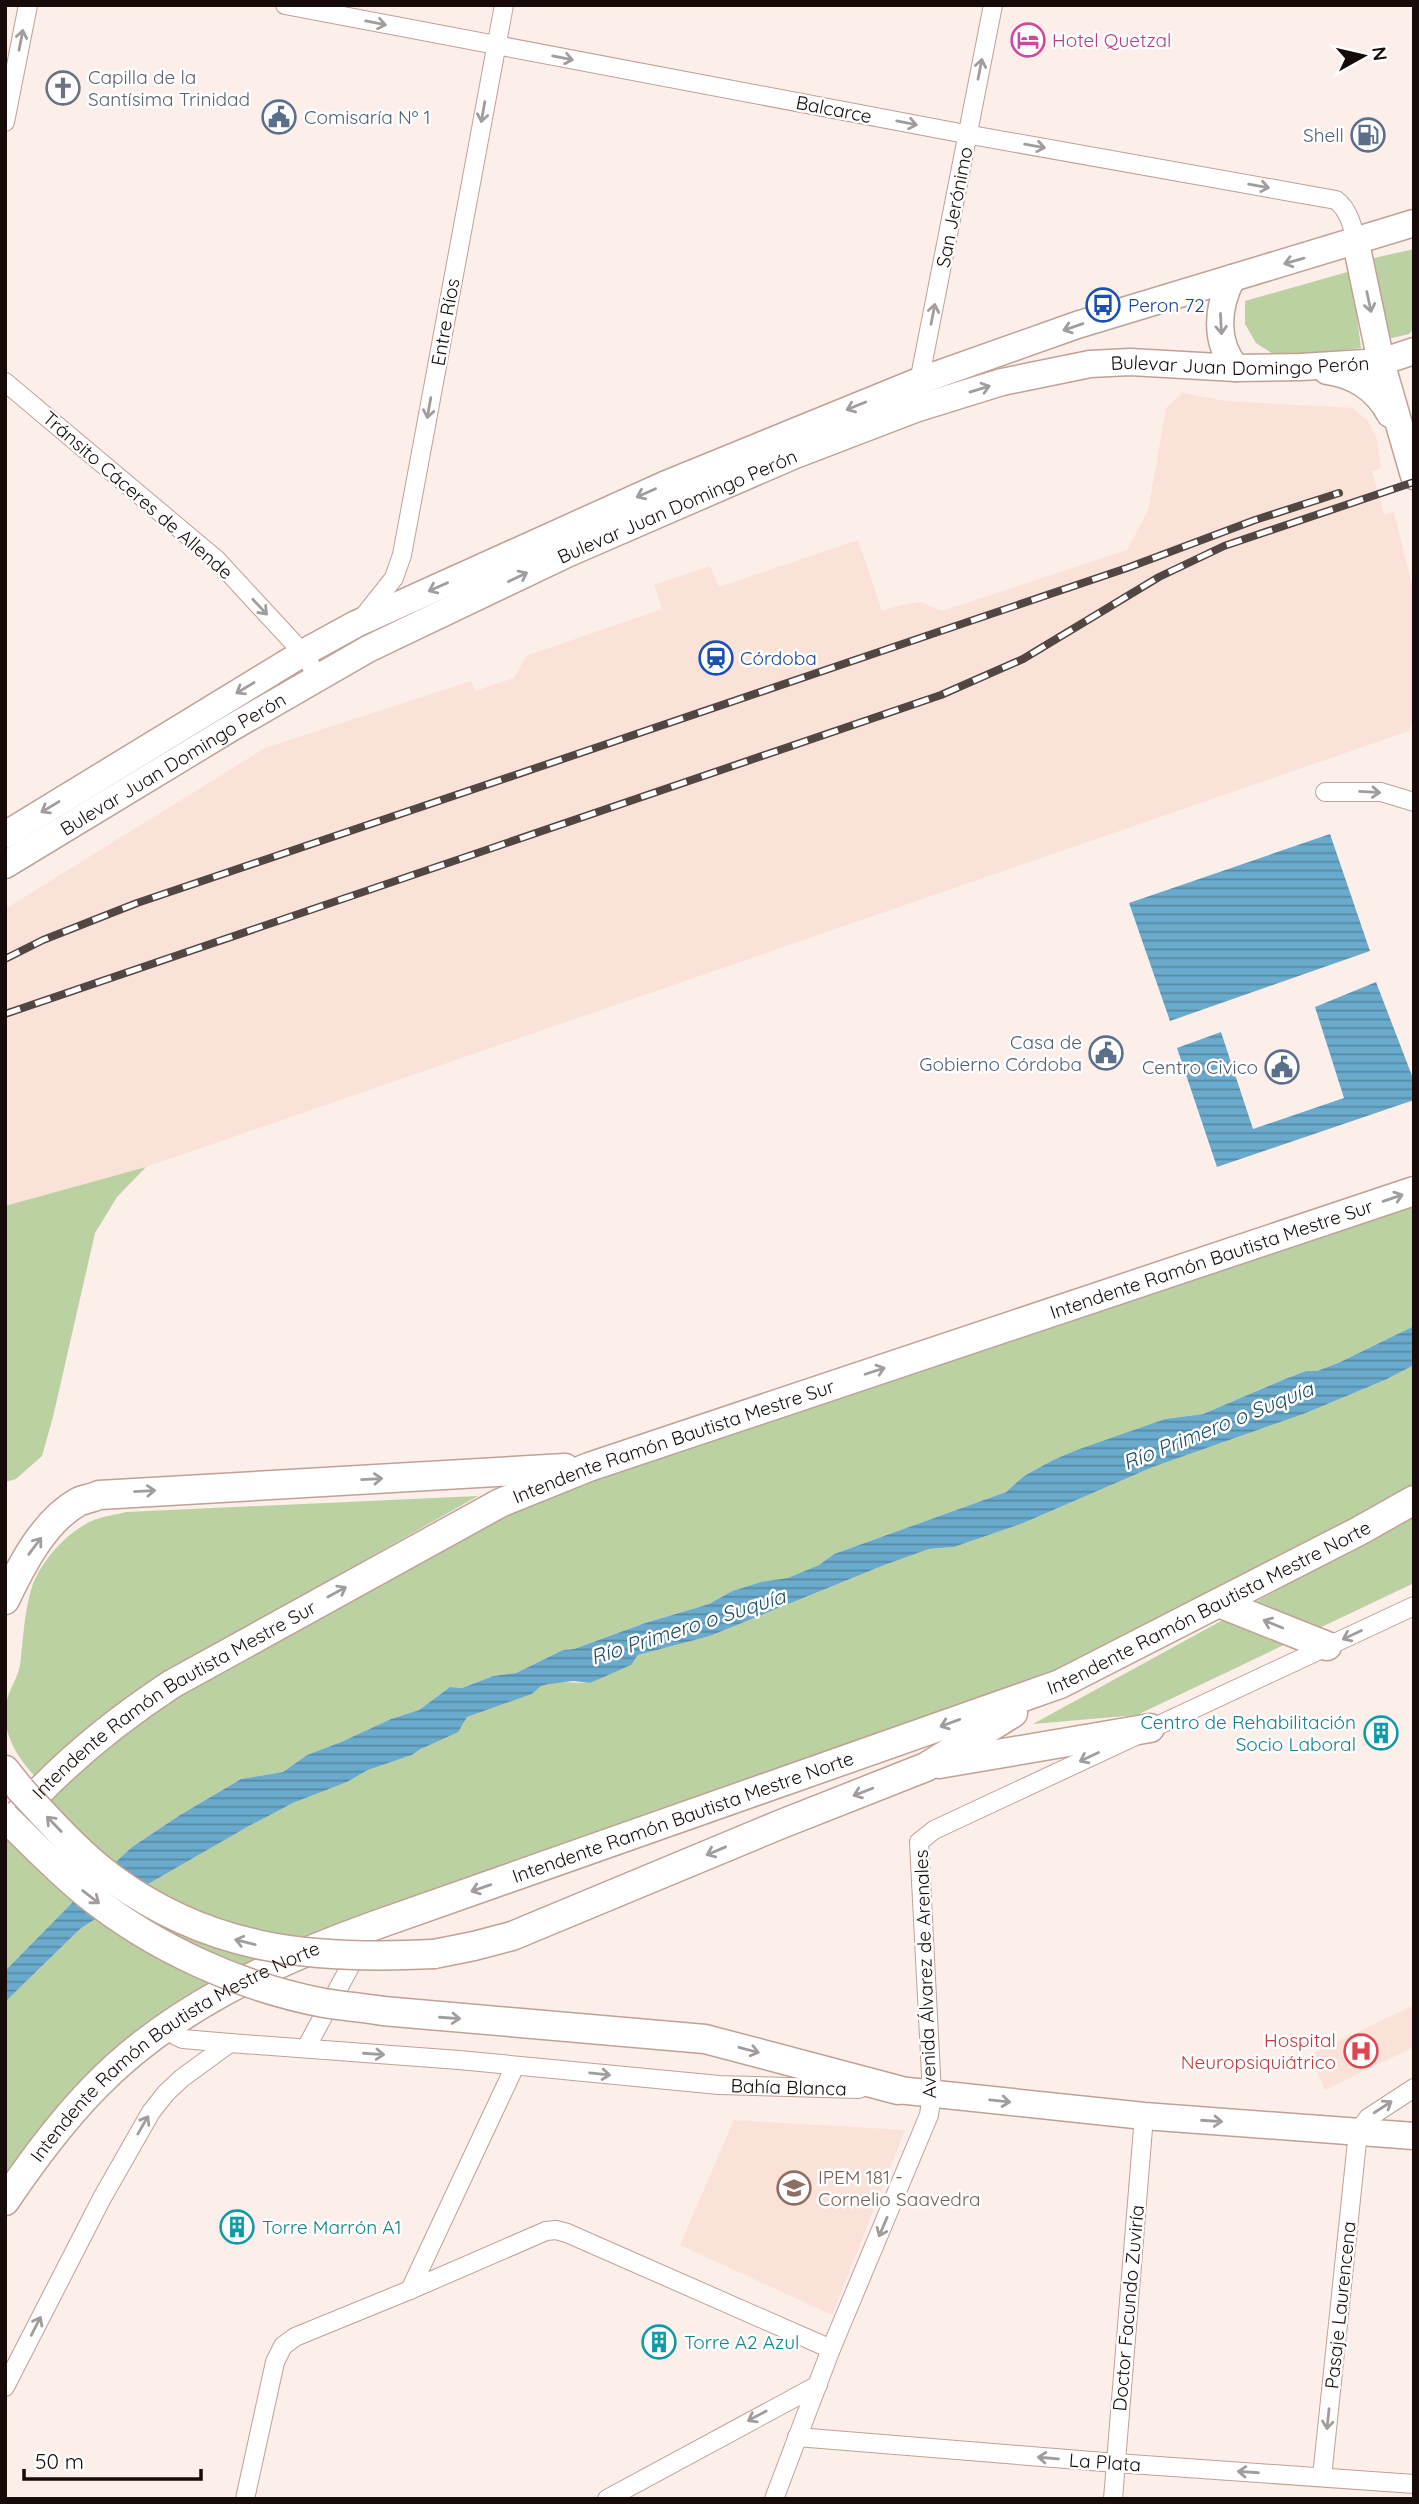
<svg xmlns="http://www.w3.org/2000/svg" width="1419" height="2504" viewBox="0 0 1419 2504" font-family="Quicksand,sans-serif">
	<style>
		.built { fill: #fbe2d8 }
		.green { fill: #bbd1a2 }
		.water { fill: url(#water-rules) }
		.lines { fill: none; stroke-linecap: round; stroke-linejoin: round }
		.street-casing { stroke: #c0a195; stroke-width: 20 }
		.secondary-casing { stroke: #c0a195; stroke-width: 29 }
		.primary-casing { stroke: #c0a195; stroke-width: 31 }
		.street { stroke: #fff; stroke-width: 18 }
		.secondary { stroke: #fff; stroke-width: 26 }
		.primary { stroke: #fff; stroke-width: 28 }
		.rail-casing { stroke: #514642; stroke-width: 8 }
		.rail { stroke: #fff; stroke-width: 5; stroke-dasharray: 16; stroke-linecap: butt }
		.primary-bridge-casing { stroke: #c0a195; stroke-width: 31; stroke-linecap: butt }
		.primary-bridge { stroke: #fff; stroke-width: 28 }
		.oneway { stroke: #a29d9c }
		.labels { text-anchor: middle; stroke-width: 5; stroke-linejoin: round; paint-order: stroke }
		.hotel-label { font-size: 19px; fill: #b23c85; stroke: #fff; text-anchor: start }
		.worship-label { font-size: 19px; fill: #5b616d; stroke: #fff; text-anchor: start }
		.street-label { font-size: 19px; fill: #160b08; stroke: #fff }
		.service-label { font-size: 19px; fill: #4e5e75; stroke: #fff; text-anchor: end }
		.transit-label { font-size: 19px; fill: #164399; stroke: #fff; text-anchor: start }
		.culture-label { font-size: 19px; fill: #0d838f; stroke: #fff; text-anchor: start }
		.health-label { font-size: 19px; fill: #be3a42; stroke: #fff; text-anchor: end }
		.education-label { font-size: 19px; fill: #785e54; stroke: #fff; text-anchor: start }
		.water-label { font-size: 21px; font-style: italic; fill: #1a4c65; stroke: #fff }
	</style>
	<defs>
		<pattern id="water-rules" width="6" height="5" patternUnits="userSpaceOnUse" patternTransform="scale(1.75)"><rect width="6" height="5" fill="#6aaacc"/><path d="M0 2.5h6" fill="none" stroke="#5689a4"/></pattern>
	</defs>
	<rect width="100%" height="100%" fill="#fceee9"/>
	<path class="built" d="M 1182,393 L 1226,401 L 1353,408 L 1368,421 L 1377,439 L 1381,468 L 1372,471 L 1384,514 L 1394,512 L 1414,593 L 1414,719 L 1409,731 L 146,1167 L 5,1206 L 5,909 L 265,748 L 471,681 L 475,691 L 514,678 L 526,656 L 662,609 L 654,585 L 710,566 L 719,587 L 858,540 L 882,611 L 901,605 L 921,602 L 942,611 L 1127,550 L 1148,511 L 1166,408 Z
		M 1414,2005 L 1414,2047 L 1325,2090 L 1309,2055 Z
		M 734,2120 L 905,2130 L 832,2315 L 680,2245 Z"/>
	<path class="green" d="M 1414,249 L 1414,328 L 1409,334 L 1388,339 L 1374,258 Z
		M 1351,271 L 1361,348 L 1311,354 L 1273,354 L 1256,343 L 1245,324 L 1245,301 Z
		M 146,1167 L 117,1197 L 95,1233 L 53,1417 L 42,1456 L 16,1479 L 5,1482 L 5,1206 Z
		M 1414,1191 L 1414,1326 L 1338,1363 L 1317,1371 L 1306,1371 L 1285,1379 L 1203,1414 L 1165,1419 L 1053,1460 L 1024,1476 L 1006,1492 L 834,1554 L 819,1565 L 788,1579 L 761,1582 L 732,1591 L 709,1604 L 645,1623 L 574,1649 L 563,1650 L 516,1673 L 493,1676 L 462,1688 L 450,1687 L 419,1710 L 391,1719 L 341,1742 L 307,1755 L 283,1772 L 241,1779 L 180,1815 L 132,1847 L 5,1971 L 5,1830 L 86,1746 L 500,1503 Z
		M 1414,1365 L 1414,1500 L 1060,1684 L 373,1926 L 167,2027 L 5,2201 L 5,2002 L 80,1929 L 150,1883 L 249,1826 L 293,1803 L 347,1782 L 368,1770 L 412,1755 L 461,1725 L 467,1717 L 532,1694 L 541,1686 L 557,1682 L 590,1683 L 635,1660 L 638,1655 L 710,1636 L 882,1566 L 929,1549 L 954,1547 L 1021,1524 L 1153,1467 L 1306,1413 L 1385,1380 Z
		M 478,1496 L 149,1682 L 38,1780 C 17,1757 0,1733 7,1700 C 10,1688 18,1677 20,1665 C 23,1641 24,1614 31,1590 C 39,1563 67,1531 94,1520 C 104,1516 115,1515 126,1512 Z
		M 1414,1515 L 1414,1583 L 1137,1715 L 1033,1724 Z"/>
	<path class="water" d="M 1330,834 L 1370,951 L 1170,1021 L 1129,903 Z
		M 1376,982 L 1414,1081 L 1414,1100 L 1217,1167 L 1177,1048 L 1221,1032 L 1253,1129 L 1344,1098 L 1315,1007 Z
		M 1414,1326 L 1414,1365 L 1385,1380 L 1306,1413 L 1153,1467 L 1021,1524 L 954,1547 L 929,1549 L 882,1566 L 710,1636 L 638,1655 L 631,1665 L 590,1683 L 573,1681 L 549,1684 L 541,1686 L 532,1694 L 467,1717 L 458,1732 L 421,1749 L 412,1755 L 368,1770 L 347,1782 L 293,1803 L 249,1826 L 150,1883 L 80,1929 L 5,2002 L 5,1971 L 77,1898 L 132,1847 L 180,1815 L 241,1779 L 283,1772 L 307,1755 L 341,1742 L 391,1719 L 419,1710 L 450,1687 L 462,1688 L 493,1676 L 516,1673 L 563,1650 L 574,1649 L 645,1623 L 709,1604 L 732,1591 L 761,1582 L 788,1578 L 819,1565 L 834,1554 L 1006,1492 L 1024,1476 L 1053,1460 L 1077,1450 L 1165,1419 L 1203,1414 L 1285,1379 L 1306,1371 L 1317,1371 L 1338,1363 Z"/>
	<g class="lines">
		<defs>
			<g id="street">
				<path d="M 285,5 L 960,133 L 1336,200 C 1349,210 1353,227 1356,243"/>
				<path d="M 5,122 L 28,5"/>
				<path d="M 5,382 L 217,560 L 303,653 L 318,677"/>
				<path d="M 918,387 L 993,5"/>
				<path d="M 363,617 L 394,578 L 402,555 L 504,5"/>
				<path d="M 1325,792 L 1381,792 L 1414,802"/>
				<path id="s1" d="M 167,2027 L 176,2036 L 183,2039 L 230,2043 L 459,2060 L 719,2085 L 859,2089"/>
				<path d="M 306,2048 L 359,1950"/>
				<path d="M 410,2290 L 515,2066"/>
				<path d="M 5,2387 L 102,2198 L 151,2112 L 166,2093 L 182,2078 L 230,2043"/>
				<path d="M 797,2437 L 1116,2463 L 1414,2484"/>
				<path d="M 1322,2477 L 1358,2132 L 1368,2118 L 1414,2088"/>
				<path d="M 245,2499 L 275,2362 L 283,2346 L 295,2337 L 410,2290 L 546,2231 L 556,2230 L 567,2233 L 831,2349"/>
				<path d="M 607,2499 L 818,2385"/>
				<path d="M 774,2499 L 831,2349 L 929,2115 L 932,2094 L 919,1842 L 934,1830 L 1414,1606"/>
				<path d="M 1113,2499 L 1144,2116"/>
			</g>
			<g id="secondary">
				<path d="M 1356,243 L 1381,362 L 1414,476"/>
				<path d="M 1232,278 C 1217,307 1214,342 1236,368"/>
				<path d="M 1327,371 C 1355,375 1376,388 1390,414"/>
				<path d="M 5,835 L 303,653 L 356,624 L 664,485 L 919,381 L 1077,325 L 1414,223"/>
				<path id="s2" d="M 5,865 L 231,728 L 368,649 L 569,553 L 795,455 L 915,409 L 1002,382 L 1090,364 L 1130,362 L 1236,368 L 1301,367 L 1381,362 L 1414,351"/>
				<path d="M 898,2090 L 1144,2116 L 1414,2136"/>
			</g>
			<g id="primary">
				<path d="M 5,1600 C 21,1566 44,1521 78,1502 C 84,1499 93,1498 99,1495 L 565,1468"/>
				<path d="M 1219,1603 L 1327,1646"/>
				<path d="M 939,1764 L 1150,1728"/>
				<path d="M 5,1770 L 21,1790"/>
				<path id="s3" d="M 15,1818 C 61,1765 114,1722 172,1684 L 500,1503 L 589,1467 L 1414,1191"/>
				<path d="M 434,1954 L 474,1946 L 512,1936 L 779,1825 L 926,1767 L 1013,1713"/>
				<path d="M 383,2011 L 705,2039 L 898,2090"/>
				<path id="s4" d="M 5,2201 C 32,2161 61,2122 94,2088 C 169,2010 273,1962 373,1926 L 1060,1684 L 1359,1531 L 1414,1500"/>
			</g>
		</defs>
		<use href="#street" class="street-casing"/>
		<use href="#secondary" class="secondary-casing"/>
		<use href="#primary" class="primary-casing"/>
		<use href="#street" class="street"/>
		<use href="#secondary" class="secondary"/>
		<use href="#primary" class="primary"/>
		<defs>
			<path id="rail" d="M 5,959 L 43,940 L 137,903 L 1127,568 L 1255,520 L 1339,493
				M 5,1014 L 941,695 L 1023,659 L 1159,577 L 1224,546 L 1414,482"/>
		</defs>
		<use href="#rail" class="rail-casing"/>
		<use href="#rail" class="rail"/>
		<defs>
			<path id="primary-bridge" d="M 21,1790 C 50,1821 79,1854 113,1879 C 213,1952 315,1960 434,1954
				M 5,1817 C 32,1843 58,1871 87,1894 C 154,1948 240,1987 324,2003 C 343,2006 363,2008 383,2011"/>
		</defs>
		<use href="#primary-bridge" class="primary-bridge-casing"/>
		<use href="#primary-bridge" class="primary-bridge"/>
	</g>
	<defs><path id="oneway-shaft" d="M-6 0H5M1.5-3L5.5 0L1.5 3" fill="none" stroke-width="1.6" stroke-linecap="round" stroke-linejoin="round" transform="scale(1.75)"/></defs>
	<g class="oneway">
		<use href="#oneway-shaft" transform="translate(376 23) rotate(11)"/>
		<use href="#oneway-shaft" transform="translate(21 40) rotate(-79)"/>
		<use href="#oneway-shaft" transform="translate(563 58) rotate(11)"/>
		<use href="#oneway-shaft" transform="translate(980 69) rotate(-79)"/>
		<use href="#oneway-shaft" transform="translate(483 112) rotate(100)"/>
		<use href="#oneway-shaft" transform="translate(907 123) rotate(11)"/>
		<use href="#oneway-shaft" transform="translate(1035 146) rotate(10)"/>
		<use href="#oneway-shaft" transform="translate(1259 186) rotate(10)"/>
		<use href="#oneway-shaft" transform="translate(1294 261) rotate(164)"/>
		<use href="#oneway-shaft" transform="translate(1369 302) rotate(78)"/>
		<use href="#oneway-shaft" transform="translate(933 314) rotate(-79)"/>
		<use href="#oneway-shaft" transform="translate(1221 324) rotate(87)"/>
		<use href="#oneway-shaft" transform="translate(1073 327) rotate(161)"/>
		<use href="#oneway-shaft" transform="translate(980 389) rotate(-17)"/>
		<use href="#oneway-shaft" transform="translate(856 406) rotate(158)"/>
		<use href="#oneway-shaft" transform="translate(429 408) rotate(100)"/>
		<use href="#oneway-shaft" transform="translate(646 493) rotate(156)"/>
		<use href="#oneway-shaft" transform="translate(518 577) rotate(-26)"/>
		<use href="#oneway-shaft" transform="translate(438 587) rotate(156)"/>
		<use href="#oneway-shaft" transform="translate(260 607) rotate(47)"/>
		<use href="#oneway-shaft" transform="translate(245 688) rotate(149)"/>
		<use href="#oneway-shaft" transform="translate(1370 792) rotate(3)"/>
		<use href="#oneway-shaft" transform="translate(50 807) rotate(149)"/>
		<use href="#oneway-shaft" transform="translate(1393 1198) rotate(-19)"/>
		<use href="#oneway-shaft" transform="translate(875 1371) rotate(-18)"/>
		<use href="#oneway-shaft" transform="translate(372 1479) rotate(-3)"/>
		<use href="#oneway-shaft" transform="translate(145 1491) rotate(-3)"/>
		<use href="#oneway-shaft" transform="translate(35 1546) rotate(-53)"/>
		<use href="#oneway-shaft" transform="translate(337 1592) rotate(-29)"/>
		<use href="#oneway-shaft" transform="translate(1273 1624) rotate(-158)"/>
		<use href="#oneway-shaft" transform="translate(1352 1635) rotate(155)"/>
		<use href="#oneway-shaft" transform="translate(950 1723) rotate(160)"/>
		<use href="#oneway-shaft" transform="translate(1089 1757) rotate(155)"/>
		<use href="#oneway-shaft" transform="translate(863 1792) rotate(159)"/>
		<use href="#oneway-shaft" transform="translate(54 1824) rotate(-134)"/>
		<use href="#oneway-shaft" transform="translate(716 1851) rotate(157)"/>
		<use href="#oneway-shaft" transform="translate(481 1888) rotate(161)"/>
		<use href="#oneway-shaft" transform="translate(91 1897) rotate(38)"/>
		<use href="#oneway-shaft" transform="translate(245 1942) rotate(-166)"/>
		<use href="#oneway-shaft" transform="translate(450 2018) rotate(4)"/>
		<use href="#oneway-shaft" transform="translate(749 2050) rotate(15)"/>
		<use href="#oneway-shaft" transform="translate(374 2054) rotate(4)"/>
		<use href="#oneway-shaft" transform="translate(600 2074) rotate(6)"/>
		<use href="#oneway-shaft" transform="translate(1000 2101) rotate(6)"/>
		<use href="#oneway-shaft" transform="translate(1383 2107) rotate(-33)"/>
		<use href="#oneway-shaft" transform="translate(1212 2121) rotate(4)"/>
		<use href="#oneway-shaft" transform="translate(143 2125) rotate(-60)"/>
		<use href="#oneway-shaft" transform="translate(883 2227) rotate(113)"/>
		<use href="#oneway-shaft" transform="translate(36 2326) rotate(-63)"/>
		<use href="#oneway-shaft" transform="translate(757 2416) rotate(152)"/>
		<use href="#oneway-shaft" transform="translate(1328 2419) rotate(96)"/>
		<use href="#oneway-shaft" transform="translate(1048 2458) rotate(-175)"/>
		<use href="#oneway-shaft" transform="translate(1248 2472) rotate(-176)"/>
	</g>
	<defs>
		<symbol id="hotel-ring" viewBox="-11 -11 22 22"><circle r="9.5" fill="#fff" stroke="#d1479c" stroke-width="1.5"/><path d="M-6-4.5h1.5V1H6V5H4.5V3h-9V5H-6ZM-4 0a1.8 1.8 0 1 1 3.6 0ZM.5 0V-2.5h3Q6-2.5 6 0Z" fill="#d1479c"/></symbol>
		<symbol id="church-ring" viewBox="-11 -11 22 22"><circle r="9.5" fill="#fff" stroke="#6b7280" stroke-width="1.5"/><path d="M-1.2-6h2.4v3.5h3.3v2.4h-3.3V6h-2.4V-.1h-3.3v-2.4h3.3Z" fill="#6b7280"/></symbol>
		<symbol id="civic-ring" viewBox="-11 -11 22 22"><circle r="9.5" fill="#fff" stroke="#5c6f8a" stroke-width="1.5"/><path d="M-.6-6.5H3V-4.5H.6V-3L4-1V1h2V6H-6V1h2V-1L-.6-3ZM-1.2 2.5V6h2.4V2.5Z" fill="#5c6f8a"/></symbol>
		<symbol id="fuel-ring" viewBox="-11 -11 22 22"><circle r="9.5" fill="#fff" stroke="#5c6f8a" stroke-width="1.5"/><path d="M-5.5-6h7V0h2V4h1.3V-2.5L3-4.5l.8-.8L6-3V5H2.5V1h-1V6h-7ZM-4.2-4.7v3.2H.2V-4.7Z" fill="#5c6f8a"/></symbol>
		<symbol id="bus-ring" viewBox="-11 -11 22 22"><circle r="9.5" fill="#fff" stroke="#1a4fb4" stroke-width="1.5"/><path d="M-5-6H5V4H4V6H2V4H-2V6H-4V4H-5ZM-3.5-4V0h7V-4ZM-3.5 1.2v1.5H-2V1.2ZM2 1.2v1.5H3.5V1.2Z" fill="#1a4fb4"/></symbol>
		<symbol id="station-ring" viewBox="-11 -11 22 22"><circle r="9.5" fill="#fff" stroke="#1a4fb4" stroke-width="1.5"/><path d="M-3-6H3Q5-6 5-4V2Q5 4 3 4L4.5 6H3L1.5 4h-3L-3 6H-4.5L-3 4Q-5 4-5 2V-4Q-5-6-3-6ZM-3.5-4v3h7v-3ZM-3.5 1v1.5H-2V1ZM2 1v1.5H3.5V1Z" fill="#1a4fb4"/></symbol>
		<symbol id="building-ring" viewBox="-11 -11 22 22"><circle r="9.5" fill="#fff" stroke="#0f9aa8" stroke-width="1.5"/><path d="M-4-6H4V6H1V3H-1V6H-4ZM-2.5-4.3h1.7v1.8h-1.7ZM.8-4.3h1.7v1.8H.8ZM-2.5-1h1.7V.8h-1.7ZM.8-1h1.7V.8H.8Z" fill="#0f9aa8"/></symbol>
		<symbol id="hospital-ring" viewBox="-11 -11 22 22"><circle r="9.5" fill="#fff" stroke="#e0444e" stroke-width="1.5"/><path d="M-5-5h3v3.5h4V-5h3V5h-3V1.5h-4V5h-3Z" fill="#e0444e"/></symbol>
		<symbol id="school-ring" viewBox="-11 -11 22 22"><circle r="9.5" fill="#fff" stroke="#8d6e63" stroke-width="1.5"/><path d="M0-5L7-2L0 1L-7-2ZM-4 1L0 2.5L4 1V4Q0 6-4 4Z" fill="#8d6e63"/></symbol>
	</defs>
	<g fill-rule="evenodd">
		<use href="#hotel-ring" x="1009" y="21" width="38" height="38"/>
		<use href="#church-ring" x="44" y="69" width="38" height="38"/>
		<use href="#civic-ring" x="260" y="98" width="38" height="38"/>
		<use href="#fuel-ring" x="1349" y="116" width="38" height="38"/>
		<use href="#bus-ring" x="1084" y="286" width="38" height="38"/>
		<use href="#station-ring" x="697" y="639" width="38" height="38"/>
		<use href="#civic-ring" x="1087" y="1034" width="38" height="38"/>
		<use href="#civic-ring" x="1263" y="1048" width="38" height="38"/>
		<use href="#building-ring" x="1362" y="1714" width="38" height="38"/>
		<use href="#hospital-ring" x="1342" y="2032" width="38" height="38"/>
		<use href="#school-ring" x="775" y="2169" width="38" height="38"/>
		<use href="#building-ring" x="218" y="2208" width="38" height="38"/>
		<use href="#building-ring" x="640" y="2323" width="38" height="38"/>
	</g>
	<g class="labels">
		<g class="hotel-label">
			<text x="1052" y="47">Hotel Quetzal</text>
		</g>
		<g class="worship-label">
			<text x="88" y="84">Capilla de la<tspan x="88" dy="22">Santísima Trinidad</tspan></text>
		</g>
		<g class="street-label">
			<text transform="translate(834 109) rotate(11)" y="7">Balcarce</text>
			<text transform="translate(954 207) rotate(-79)" y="7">San Jerónimo</text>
			<text transform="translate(445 322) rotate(-80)" y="7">Entre Ríos</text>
			<text dy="7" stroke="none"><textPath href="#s2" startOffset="1351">Bulevar Juan Domingo Perón</textPath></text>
			<text transform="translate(138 495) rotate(41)" y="7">Tránsito Cáceres de Allende</text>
			<text dy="7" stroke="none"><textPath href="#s2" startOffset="763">Bulevar Juan Domingo Perón</textPath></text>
			<text dy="7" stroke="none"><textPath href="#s2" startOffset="196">Bulevar Juan Domingo Perón</textPath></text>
			<text dy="7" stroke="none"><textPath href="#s3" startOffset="1334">Intendente Ramón Bautista Mestre Sur</textPath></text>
			<text dy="7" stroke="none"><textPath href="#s3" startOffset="766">Intendente Ramón Bautista Mestre Sur</textPath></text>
			<text dy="7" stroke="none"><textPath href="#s4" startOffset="1365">Intendente Ramón Bautista Mestre Norte</textPath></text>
			<text dy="7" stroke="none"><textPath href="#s3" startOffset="200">Intendente Ramón Bautista Mestre Sur</textPath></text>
			<text dy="7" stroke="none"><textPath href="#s4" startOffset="798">Intendente Ramón Bautista Mestre Norte</textPath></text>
			<text transform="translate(925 1974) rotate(-92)" y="7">Avenida Álvarez de Arenales</text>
			<text dy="7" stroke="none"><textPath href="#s4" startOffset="231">Intendente Ramón Bautista Mestre Norte</textPath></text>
			<text dy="7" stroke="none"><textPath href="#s1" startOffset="628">Bahía Blanca</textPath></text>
			<text transform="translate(1340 2305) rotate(-84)" y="7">Pasaje Laurencena</text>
			<text transform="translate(1128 2308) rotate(-85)" y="7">Doctor Facundo Zuviría</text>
			<text transform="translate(1105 2462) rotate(4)" y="7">La Plata</text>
		</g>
		<g class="service-label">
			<text x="304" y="124" text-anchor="start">Comisaría Nº 1</text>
			<text x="1344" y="142">Shell</text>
			<text x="1082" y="1049">Casa de<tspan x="1082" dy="22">Gobierno Córdoba</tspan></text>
			<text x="1258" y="1074">Centro Civico</text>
		</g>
		<g class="transit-label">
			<text x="1128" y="312">Peron 72</text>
			<text x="740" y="665">Córdoba</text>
		</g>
		<g class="culture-label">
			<text x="1356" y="1729" text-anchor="end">Centro de Rehabilitación<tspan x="1356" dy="22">Socio Laboral</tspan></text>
			<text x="262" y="2234">Torre Marrón A1</text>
			<text x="684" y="2349">Torre A2 Azul</text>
		</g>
		<g class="health-label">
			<text x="1336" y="2047">Hospital<tspan x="1336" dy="22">Neuropsiquiátrico</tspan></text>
		</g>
		<g class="education-label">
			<text x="818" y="2184">IPEM 181 -<tspan x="818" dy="22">Cornelio Saavedra</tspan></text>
		</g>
		<g class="water-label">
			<text transform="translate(1218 1426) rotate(-22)" y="7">Río Primero o Suquía</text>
			<text transform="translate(688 1627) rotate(-18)" y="7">Río Primero o Suquía</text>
		</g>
	</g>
	<rect width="1419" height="2504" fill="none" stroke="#160b08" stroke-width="14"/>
	<g transform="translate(1363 56) rotate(82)" stroke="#ffffff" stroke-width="5" paint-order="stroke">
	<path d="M0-5L12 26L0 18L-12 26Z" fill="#160b08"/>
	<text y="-10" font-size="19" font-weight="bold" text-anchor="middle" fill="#160b08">N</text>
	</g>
	<path d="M24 2469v10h177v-10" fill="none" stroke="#160b08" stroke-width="3.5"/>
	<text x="35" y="2469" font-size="21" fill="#160b08" stroke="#ffffff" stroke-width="5" paint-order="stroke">50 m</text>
</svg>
